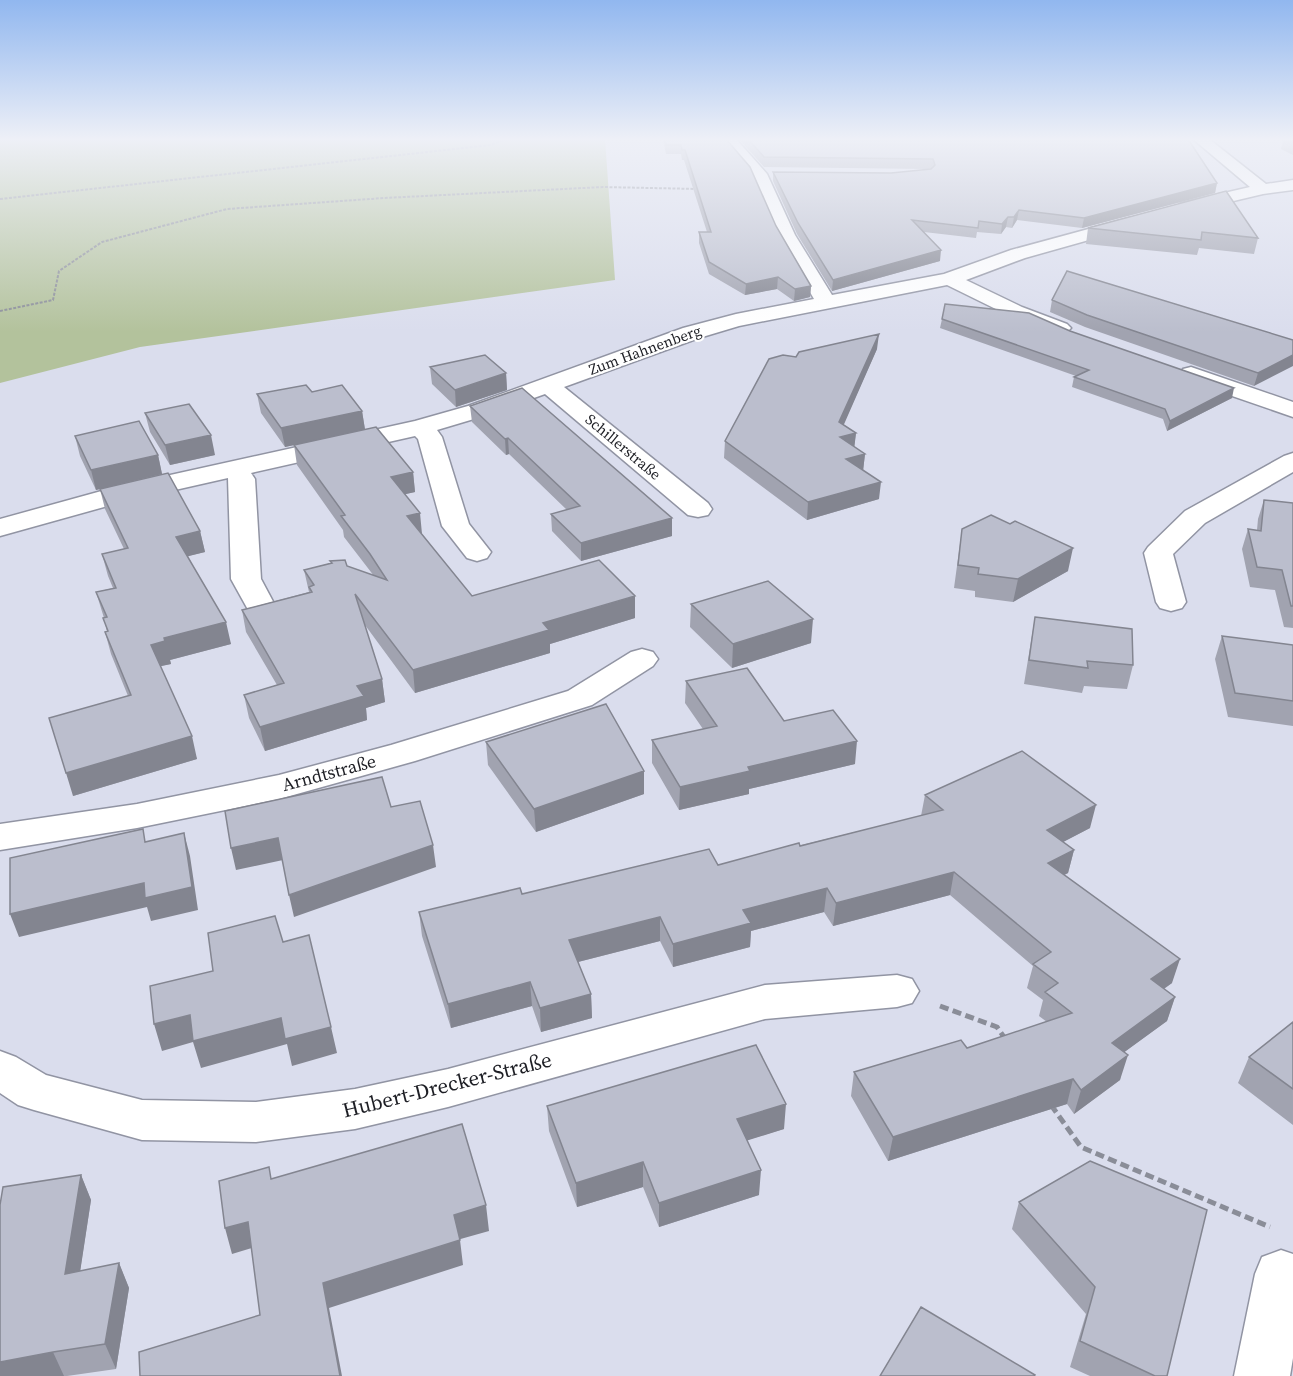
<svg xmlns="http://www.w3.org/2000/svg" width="1293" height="1376" viewBox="0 0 1293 1376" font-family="'Source Serif 4',serif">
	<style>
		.green { fill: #b3c29c }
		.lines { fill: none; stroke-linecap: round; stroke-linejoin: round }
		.minor-casing { stroke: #9194a3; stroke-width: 3 }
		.path-far1 { stroke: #8a8d98; stroke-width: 2; stroke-dasharray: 3 1.5; stroke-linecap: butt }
		.path { stroke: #8a8d98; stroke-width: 5; stroke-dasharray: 9 4.5; stroke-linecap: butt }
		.minor { fill: #fff; fill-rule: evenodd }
		.wall { fill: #a1a3b0 }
		.shaded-wall { fill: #838590 }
		.building { fill: #bbbecd; stroke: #838590; stroke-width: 1.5 }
		.labels { text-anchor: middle; stroke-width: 4.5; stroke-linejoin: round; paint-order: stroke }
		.far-street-label { font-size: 15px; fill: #1d1e24; stroke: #fff }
		.street-label { font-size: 18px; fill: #1d1e24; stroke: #fff }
		.near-street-label { font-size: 21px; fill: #1d1e24; stroke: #fff }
	</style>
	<rect width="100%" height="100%" fill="#dadded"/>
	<path class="green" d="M 0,139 L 605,139 L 615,280 L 140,347 L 0,383 Z"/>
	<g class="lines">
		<defs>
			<path id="minor" d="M 721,139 L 736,139 L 767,174 L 795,235 L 832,295 L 944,274 L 1011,250 L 1129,218 L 1135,219 L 1138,223 L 1135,227 L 1025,258 L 966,280 L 1022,307 L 1067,324 L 1071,328 L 1067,332 L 1060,334 L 1053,332 L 1008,315 L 947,285 L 739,326 L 699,338 L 564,387 L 708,503 L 712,509 L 708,515 L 698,517 L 688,515 L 545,394 L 484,416 L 437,430 L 442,437 L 469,524 L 491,552 L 487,558 L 477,561 L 467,558 L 442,526 L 418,439 L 415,436 L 251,473 L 255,479 L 261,579 L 277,609 L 273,615 L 262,618 L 251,615 L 231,579 L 228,478 L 122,502 L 0,536 L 0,519 L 116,487 L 415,421 L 468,406 L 683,328 L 736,314 L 814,299 L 777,235 L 752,175 Z
				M 1193,139 L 1209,139 L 1266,184 L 1293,180 L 1293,190 L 1263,194 L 1187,212 L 1181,211 L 1178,207 L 1181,203 L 1250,187 Z
				M 1191,367 L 1293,402 L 1293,417 L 1183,379 L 1180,374 L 1183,369 Z
				M 1293,453 L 1293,472 L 1205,523 L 1173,554 L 1186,602 L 1182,608 L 1171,611 L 1160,608 L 1156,602 L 1144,553 L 1148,547 L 1185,511 L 1284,456 Z
				M 642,649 L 653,652 L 658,659 L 653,666 L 592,705 L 415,761 L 279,799 L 137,828 L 0,850 L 0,824 L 137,804 L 279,775 L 391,745 L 568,691 L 631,652 Z
				M 897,975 L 912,979 L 919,991 L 912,1003 L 897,1007 L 765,1019 L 448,1107 L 355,1129 L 256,1142 L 142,1140 L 34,1110 L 18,1105 L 0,1093 L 0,1051 L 16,1057 L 46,1075 L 142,1100 L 256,1102 L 355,1089 L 448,1069 L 765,985 Z
				M 1281,1250 L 1293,1254 L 1293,1358 L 1290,1376 L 1234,1376 L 1255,1274 L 1262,1257 Z"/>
		</defs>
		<use href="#minor" class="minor-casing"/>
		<path class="path-far1" d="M 0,199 L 491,145 L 505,139
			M 0,311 L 53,300 L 59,271 L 102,242 L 227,209 L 384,198 L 603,187 L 699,189"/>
		<path class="path" d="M 940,1006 L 997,1027 L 1006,1040
			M 1051,1105 L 1081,1147 L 1270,1227"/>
		<use href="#minor" class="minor"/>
	</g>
	<path class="wall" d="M 663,139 L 726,139 L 811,286 L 810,297 L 794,301 L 777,289 L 745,295 L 709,274 L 699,243 L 699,232 L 707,232 L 684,160 L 682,160 L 681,154 L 666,154 Z
		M 739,139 L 1188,139 L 1217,183 L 1215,193 L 1082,228 L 1017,220 L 1012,228 L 1006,227 L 1001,234 L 977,232 L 976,238 L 924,232 L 940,261 L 832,291 L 797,234 L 773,181 L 773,172 L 891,173 L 930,169 L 764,167 Z
		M 1283,139 L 1293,139 L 1293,155 L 1281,149 Z
		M 1226,191 L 1258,238 L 1254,254 L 1199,248 L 1197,255 L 1086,244 L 1088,228 Z
		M 1052,300 L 1293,340 L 1254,386 L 1085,327 L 1050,312 Z
		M 942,319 L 1232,398 L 1167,431 L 1163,419 L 1072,387 L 1074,377 L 1076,376 L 940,328 Z
		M 877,349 L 843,425 L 856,433 L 854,447 L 865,454 L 863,471 L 879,499 L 807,520 L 724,458 L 725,441 L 796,357 Z
		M 430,367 L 506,373 L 507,390 L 456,407 L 432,384 Z
		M 312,392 L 362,411 L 365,429 L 413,472 L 415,492 L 405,494 L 422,534 L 472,596 L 635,618 L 550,644 L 550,653 L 415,693 L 365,625 L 382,679 L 385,702 L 366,708 L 367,720 L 265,751 L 249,718 L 244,695 L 277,685 L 246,632 L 242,610 L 309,592 L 304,570 L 331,563 L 330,561 L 374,576 L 344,537 L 343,530 L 297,465 L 294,445 L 285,447 L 261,413 L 257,394 Z
		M 470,406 L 672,518 L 672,536 L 581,561 L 552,531 L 551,514 L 567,510 L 509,454 L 506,455 L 472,422 Z
		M 145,413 L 215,455 L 170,465 L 150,432 Z
		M 75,436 L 158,455 L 162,474 L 200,531 L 205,552 L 188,556 L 231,644 L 170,660 L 171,664 L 160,666 L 197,759 L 73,796 L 128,696 L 111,654 L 105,632 L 107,632 L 104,618 L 96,592 L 113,588 L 108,576 L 102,554 L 124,549 L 105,509 L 100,489 L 96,490 L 80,456 Z
		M 1264,500 L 1293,503 L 1293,628 L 1284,627 L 1275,590 L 1250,587 L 1242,549 L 1248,529 L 1257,530 L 1258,519 Z
		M 962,529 L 1068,571 L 1013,602 L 975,597 L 975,591 L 954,588 Z
		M 691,604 L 811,643 L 732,668 L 690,627 Z
		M 1035,617 L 1133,665 L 1127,689 L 1084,686 L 1082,693 L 1024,684 Z
		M 1222,636 L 1293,645 L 1293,726 L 1228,717 L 1215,659 Z
		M 686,681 L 784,721 L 855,764 L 749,789 L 749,794 L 679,810 L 652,763 L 652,740 L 703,729 L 685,703 Z
		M 486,742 L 644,771 L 644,794 L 536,832 L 488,765 Z
		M 925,795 L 1090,828 L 1063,842 L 1074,850 L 1068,873 L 1064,875 L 1172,983 L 1164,989 L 1175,997 L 1167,1021 L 1124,1052 L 1120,1080 L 1074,1114 L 1067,1104 L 888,1161 L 851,1096 L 854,1072 L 967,1048 L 1047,1022 L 1039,1016 L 1043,1000 L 1027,988 L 1033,966 L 950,895 L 833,926 L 824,912 L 751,931 L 750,947 L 673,967 L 660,941 L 578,962 L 591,994 L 592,1018 L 541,1032 L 532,1006 L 451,1028 L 422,936 L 419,912 L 522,894 L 718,865 L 921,816 Z
		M 1293,1022 L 1293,1125 L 1238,1083 L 1249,1057 Z
		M 547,1106 L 784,1129 L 747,1140 L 759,1195 L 659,1227 L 643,1187 L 577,1207 L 549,1131 Z
		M 1090,1161 L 1167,1376 L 1090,1376 L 1070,1367 L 1086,1314 L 1012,1229 L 1019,1202 Z
		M 81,1175 L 91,1200 L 80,1271 L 119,1263 L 129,1288 L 116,1369 L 67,1376 L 0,1376 Z"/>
	<path class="shaded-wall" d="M 1217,183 L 1215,193 L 1082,228 L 1084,218 Z
		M 1019,210 L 1017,220 L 1012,228 L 1014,217 Z
		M 1008,217 L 1006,227 L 1001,234 L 1002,224 Z
		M 941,250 L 940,261 L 832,291 L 833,280 Z
		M 778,277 L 777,289 L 745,295 L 746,284 Z
		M 811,286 L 810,297 L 794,301 L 795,289 Z
		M 879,334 L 877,349 L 838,438 L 839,422 Z
		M 1293,355 L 1293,366 L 1254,386 L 1258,373 Z
		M 506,373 L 507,390 L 456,407 L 455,390 Z
		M 1234,388 L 1232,398 L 1167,431 L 1170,421 Z
		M 362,411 L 365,430 L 285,447 L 281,428 Z
		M 856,433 L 854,450 L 840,437 Z
		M 211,435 L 215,455 L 170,465 L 165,445 Z
		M 508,438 L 509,454 L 506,455 L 505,439 Z
		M 865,454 L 863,471 L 846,459 Z
		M 158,455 L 162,474 L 96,490 L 91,470 Z
		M 413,472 L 415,492 L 393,497 L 391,477 Z
		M 881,482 L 879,499 L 807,520 L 808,502 Z
		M 420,513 L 422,534 L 410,537 L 407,516 Z
		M 672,518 L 672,536 L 581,561 L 581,543 Z
		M 200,531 L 205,552 L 181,558 L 176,537 Z
		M 1073,548 L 1068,571 L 1013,602 L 1018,579 Z
		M 635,596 L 635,618 L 550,644 L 550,653 L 415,693 L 413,670 L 543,623 Z
		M 813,619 L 811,643 L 732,668 L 733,644 Z
		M 226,622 L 231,644 L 170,660 L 171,664 L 157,667 L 151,645 L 164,638 Z
		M 382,679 L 385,702 L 366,708 L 367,720 L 265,751 L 260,727 L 357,686 Z
		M 192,736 L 197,759 L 73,796 L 66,773 Z
		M 857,741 L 855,764 L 749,789 L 749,794 L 679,810 L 680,787 L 748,767 Z
		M 644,771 L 644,794 L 536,832 L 534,809 Z
		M 1096,805 L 1090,828 L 1042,853 L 1047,830 Z
		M 184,833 L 190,856 L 198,910 L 151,921 L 147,907 L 19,937 L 10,914 Z
		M 278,838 L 283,860 L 236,870 L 231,848 Z
		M 433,845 L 436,867 L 294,917 L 289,895 Z
		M 1074,850 L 1068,873 L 1042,886 L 1048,863 Z
		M 954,872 L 950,895 L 833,926 L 836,903 Z
		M 827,888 L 824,912 L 751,931 L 750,947 L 673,967 L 673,944 L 743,910 Z
		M 660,917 L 660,941 L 570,964 L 569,940 Z
		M 1180,959 L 1172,983 L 1143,1003 L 1151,979 Z
		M 530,982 L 532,1006 L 451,1028 L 448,1004 Z
		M 591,994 L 592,1018 L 541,1032 L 540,1008 Z
		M 1175,997 L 1167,1021 L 1104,1067 L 1112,1043 Z
		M 190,1015 L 281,1018 L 331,1027 L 337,1053 L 292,1066 L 287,1044 L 201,1068 L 193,1042 L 162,1051 L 154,1024 Z
		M 1128,1055 L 1120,1080 L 1074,1114 L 1081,1090 Z
		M 1073,1079 L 1067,1104 L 888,1161 L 893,1137 Z
		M 786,1104 L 784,1129 L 736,1144 L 737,1119 Z
		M 643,1162 L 643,1187 L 577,1207 L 576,1183 Z
		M 761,1170 L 759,1195 L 659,1227 L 659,1203 Z
		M 81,1175 L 91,1200 L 76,1299 L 65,1274 Z
		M 486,1205 L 489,1231 L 457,1240 L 454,1215 Z
		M 248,1222 L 255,1247 L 232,1254 L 225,1228 Z
		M 460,1240 L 463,1265 L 329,1308 L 342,1376 L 340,1376 L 323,1283 Z
		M 119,1263 L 129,1288 L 116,1369 L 105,1344 Z
		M 53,1352 L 64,1376 L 0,1376 L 0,1362 Z"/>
	<path class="building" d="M 665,139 L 726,139 L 750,167 L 776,226 L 811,286 L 795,289 L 778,277 L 746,284 L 709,262 L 699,232 L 711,232 L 685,150 L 682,150 L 681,145 L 666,145 Z
		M 748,139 L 1188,139 L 1217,183 L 1084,218 L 1019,210 L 1014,217 L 1008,217 L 1002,224 L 979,221 L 978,228 L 912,220 L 941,250 L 833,280 L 798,223 L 773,172 L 891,173 L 931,169 L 935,165 L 933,159 L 764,157 Z
		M 1226,191 L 1258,238 L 1202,232 L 1201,240 L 1088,228 Z
		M 1067,271 L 1293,340 L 1293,355 L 1258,373 L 1087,315 L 1052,300 Z
		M 945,304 L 1029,313 L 1070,331 L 1234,388 L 1170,421 L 1165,409 L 1074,377 L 1089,370 L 942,319 Z
		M 879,334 L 839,422 L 856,433 L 840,437 L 865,454 L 846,459 L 881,482 L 808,502 L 725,441 L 769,359 L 783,355 L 796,357 L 799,352 Z
		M 485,355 L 506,373 L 455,390 L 430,367 Z
		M 306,385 L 312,392 L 342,385 L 362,411 L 281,428 L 257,394 Z
		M 522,388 L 672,518 L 581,543 L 551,514 L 580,506 L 508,438 L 505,439 L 470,406 Z
		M 189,404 L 211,435 L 165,445 L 145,413 Z
		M 139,421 L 158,455 L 91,470 L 75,436 Z
		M 376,427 L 413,472 L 391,477 L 420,513 L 407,516 L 472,596 L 599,560 L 635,596 L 543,623 L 549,630 L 413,670 L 355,594 L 382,679 L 357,686 L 364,696 L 260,727 L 244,695 L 284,683 L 242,610 L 312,592 L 309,587 L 314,585 L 304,570 L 332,563 L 330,561 L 345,560 L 347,566 L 387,580 L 370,554 L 341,516 L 345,515 L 294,445 Z
		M 168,473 L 200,531 L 176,537 L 226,622 L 164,638 L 165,641 L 151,645 L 192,736 L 66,773 L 49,718 L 131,695 L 105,632 L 108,631 L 103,618 L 107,617 L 96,592 L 116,588 L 102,554 L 128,548 L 100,489 Z
		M 1264,500 L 1293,503 L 1293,606 L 1291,606 L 1282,570 L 1257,567 L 1248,529 L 1261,531 Z
		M 991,515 L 1010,524 L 1015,521 L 1073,548 L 1018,579 L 978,574 L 979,568 L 958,565 L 962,529 Z
		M 768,581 L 813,619 L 733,644 L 691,604 Z
		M 1035,617 L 1132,629 L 1133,665 L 1087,661 L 1088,668 L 1029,660 Z
		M 1222,636 L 1293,645 L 1293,701 L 1235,693 Z
		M 747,668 L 784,721 L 833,710 L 857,741 L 748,767 L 750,771 L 680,787 L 652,740 L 717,726 L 686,681 Z
		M 606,704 L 644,771 L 534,809 L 486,742 Z
		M 1022,751 L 1096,805 L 1047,830 L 1074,850 L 1048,863 L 1180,959 L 1151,979 L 1175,997 L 1112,1043 L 1128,1055 L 1081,1090 L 1073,1079 L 893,1137 L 854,1072 L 961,1040 L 967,1048 L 1072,1013 L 1045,992 L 1058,983 L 1033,964 L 1051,952 L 954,872 L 836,903 L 827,888 L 743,910 L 751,923 L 673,944 L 660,917 L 569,940 L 591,994 L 540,1008 L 530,982 L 448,1004 L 419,912 L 520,888 L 522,894 L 709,849 L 718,865 L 799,843 L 800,846 L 943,810 L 925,795 Z
		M 382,777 L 391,807 L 420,801 L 433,845 L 289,895 L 278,838 L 231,848 L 225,811 Z
		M 143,829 L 145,842 L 184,833 L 192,887 L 145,898 L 144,883 L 10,914 L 10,858 Z
		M 275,916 L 283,942 L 309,935 L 331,1027 L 285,1039 L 281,1018 L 193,1041 L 190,1015 L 154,1024 L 150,986 L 213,971 L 208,933 Z
		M 1293,1022 L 1293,1089 L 1249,1057 Z
		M 756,1045 L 786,1104 L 737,1119 L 761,1170 L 659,1203 L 643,1162 L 576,1183 L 547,1106 Z
		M 462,1124 L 486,1205 L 454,1215 L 460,1240 L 323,1283 L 340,1376 L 140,1376 L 139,1352 L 260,1315 L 248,1222 L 225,1228 L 219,1181 L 269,1167 L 271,1179 Z
		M 1090,1161 L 1207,1210 L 1167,1376 L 1155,1376 L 1080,1341 L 1095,1287 L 1019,1202 Z
		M 81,1175 L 65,1274 L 119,1263 L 105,1344 L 53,1352 L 0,1362 L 0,1205 L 3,1187 Z
		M 921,1307 L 1035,1375 L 1034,1376 L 880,1376 Z"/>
	<linearGradient id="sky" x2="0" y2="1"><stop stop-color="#91b7ef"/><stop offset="0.42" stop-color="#eef0f7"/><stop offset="1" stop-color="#eef0f7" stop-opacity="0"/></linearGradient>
	<rect width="1293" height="332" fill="url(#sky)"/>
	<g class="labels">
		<g class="far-street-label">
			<text transform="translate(645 350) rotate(-20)" y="5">Zum Hahnenberg</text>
			<text transform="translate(623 447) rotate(40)" y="5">Schillerstraße</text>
		</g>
		<g class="street-label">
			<text transform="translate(329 773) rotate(-15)" y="6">Arndtstraße</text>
		</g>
		<g class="near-street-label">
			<text transform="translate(447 1085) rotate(-14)" y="7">Hubert-Drecker-Straße</text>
		</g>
	</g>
</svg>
